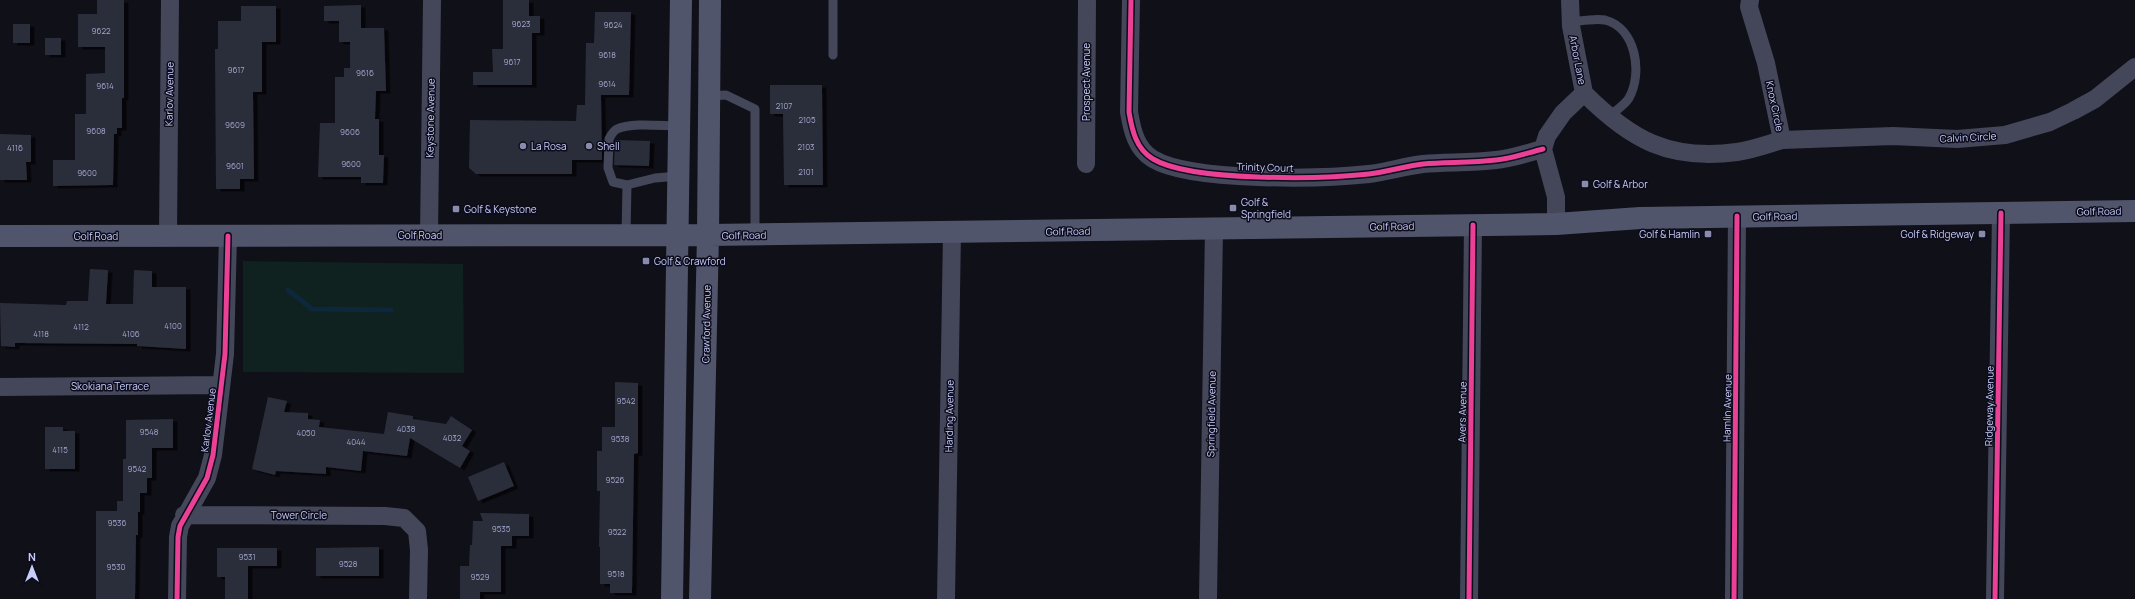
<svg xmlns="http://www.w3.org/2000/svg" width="2135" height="599" viewBox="0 0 2135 599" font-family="Manrope,sans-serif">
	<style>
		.green { fill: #0f221f }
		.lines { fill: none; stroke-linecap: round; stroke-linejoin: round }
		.stream { stroke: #0d273b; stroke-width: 5 }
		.building { fill: #2c2d3a; filter: url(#shadow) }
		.lane { stroke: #444759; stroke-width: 9 }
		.street { stroke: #444759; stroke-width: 18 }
		.secondary { stroke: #51556c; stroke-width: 22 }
		.cycleway-casing { stroke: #0c0c1b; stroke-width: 8 }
		.cycleway { stroke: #ea4096; stroke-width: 5 }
		.poi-dot { fill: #888bac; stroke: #0c0c1b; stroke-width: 1.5 }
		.labels { text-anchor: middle; stroke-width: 3; stroke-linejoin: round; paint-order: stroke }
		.number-label { font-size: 8px; fill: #a2a5cc }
		.street-label { font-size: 10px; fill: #c9cdfc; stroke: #0c0c1b }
		.poi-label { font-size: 10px; fill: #c9cdfc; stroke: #0c0c1b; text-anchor: start }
	</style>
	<defs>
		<filter id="shadow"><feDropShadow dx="4.5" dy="2.5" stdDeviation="0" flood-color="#0009"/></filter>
	</defs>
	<rect width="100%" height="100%" fill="#101018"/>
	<path class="green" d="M 243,261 L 463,264 L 464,373 L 243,372 Z"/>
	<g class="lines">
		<path class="stream" d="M 288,290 L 312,309 L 391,310"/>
	</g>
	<path class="building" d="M 97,0 L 124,0 L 124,98 L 122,98 L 122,128 L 117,128 L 117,134 L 114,134 L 113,185 L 53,186 L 53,160 L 75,160 L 75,114 L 86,114 L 86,74 L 105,73 L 105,47 L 78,47 L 78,14 L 97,14 Z
		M 503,0 L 529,0 L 529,16 L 540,16 L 540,33 L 532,33 L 532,85 L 473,85 L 473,72 L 493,72 L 492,49 L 503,49 Z
		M 361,5 L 361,28 L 384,28 L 386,91 L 376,91 L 375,119 L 379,119 L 379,155 L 384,155 L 383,183 L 361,183 L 361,177 L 318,177 L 320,123 L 335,123 L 335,77 L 344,77 L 344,68 L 350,68 L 350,42 L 339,42 L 339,21 L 324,21 L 324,6 Z
		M 241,6 L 276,6 L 276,42 L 262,42 L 262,92 L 253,92 L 254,179 L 240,179 L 240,189 L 216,189 L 215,49 L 218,49 L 218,21 L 241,21 Z
		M 595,12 L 631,12 L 629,95 L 601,95 L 602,160 L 572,160 L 572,174 L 476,174 L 469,168 L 470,120 L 576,121 L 577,105 L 585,105 L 586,43 L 594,43 Z
		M 13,24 L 30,24 L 30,43 L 13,43 Z
		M 45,38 L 61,38 L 61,55 L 45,55 Z
		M 770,85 L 822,85 L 823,185 L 784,185 L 783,114 L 770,114 Z
		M 0,134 L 31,135 L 31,162 L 26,162 L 27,180 L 0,180 Z
		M 615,140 L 650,141 L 649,166 L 614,165 Z
		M 90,269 L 108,270 L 106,304 L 133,304 L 134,270 L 152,271 L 152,287 L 186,287 L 186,349 L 137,346 L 137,344 L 15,343 L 15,347 L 1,346 L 0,303 L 66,305 L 67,301 L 88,301 Z
		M 615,382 L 638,383 L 638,453 L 634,454 L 632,593 L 610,593 L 610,584 L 600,584 L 600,547 L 599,547 L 600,491 L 597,491 L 597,451 L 602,451 L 602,427 L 615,427 Z
		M 268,397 L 287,401 L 284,412 L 308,413 L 308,419 L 320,420 L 319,427 L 384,434 L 388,412 L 413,416 L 413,419 L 446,424 L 451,416 L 472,430 L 462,446 L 470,451 L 460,468 L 410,438 L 407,456 L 363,451 L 361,471 L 326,467 L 326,474 L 276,471 L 275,475 L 252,469 Z
		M 173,419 L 173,448 L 152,448 L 152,478 L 147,478 L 147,493 L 140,493 L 140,512 L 138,512 L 138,535 L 136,535 L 135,599 L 96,599 L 96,511 L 117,511 L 117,501 L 123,501 L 123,459 L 126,459 L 126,420 Z
		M 45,427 L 63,427 L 63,431 L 75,431 L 75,469 L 45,469 Z
		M 504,462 L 514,486 L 478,501 L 468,477 Z
		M 480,513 L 529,514 L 529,536 L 512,536 L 512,546 L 501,546 L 501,592 L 480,592 L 480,599 L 460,599 L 460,566 L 469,566 L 470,545 L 472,545 L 473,521 L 483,521 Z
		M 379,547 L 379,576 L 316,576 L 316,548 Z
		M 217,548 L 277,548 L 277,566 L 248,566 L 248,599 L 225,599 L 225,577 L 217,577 Z"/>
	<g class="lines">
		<path class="lane" d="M 833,0 L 833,55
			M 1571,22 C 1581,21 1595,18 1605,20 C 1636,28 1643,73 1629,98 C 1625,105 1614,112 1608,117
			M 710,96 L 726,95 L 755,109 L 755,235
			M 627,185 L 655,178 L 679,176
			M 626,235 L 627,185 L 613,182 L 608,168 L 609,139 C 611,135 613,131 617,129 C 631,122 663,126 679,126"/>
		<path class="street" d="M 1131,0 L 1129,112 C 1132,130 1136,149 1153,159 C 1191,182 1323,179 1369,174 C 1387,172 1405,166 1423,164 C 1447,162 1471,163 1496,160 C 1511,159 1527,153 1543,149
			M 1584,93 C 1631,140 1669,161 1737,152 C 1752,150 1768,144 1782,140 L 1766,63 L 1749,7 L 1750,0
			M 1782,140 L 1893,136 L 1957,139 L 2005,135 L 2050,122 L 2073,111 L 2095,99 L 2135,67
			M 1086,164 L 1087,0
			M 1556,224 L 1556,197 L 1543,149 L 1547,136 L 1563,113 L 1584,93 L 1571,26 L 1570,0
			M 429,235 L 432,0
			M 168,236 L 170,0
			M 0,387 L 221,385
			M 184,515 L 385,516 L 404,518 L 417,531 L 419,550 L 418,599
			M 177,599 L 178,537 L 180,526 L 207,478 L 213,455 L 225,354 L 228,236
			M 946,599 L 952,232
			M 1208,599 L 1214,229
			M 1469,599 L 1473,225
			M 1734,599 L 1737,216
			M 1995,599 L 2001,213"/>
		<path class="secondary" d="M 0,236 L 708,235 L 1556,224 L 1640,218 L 2135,211
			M 672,599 L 681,0
			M 700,599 L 708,235 L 710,0"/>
		<defs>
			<path id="cycleway" d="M 1131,0 L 1129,112 C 1132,130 1136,149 1153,159 C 1191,182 1323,179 1369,174 C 1387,172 1405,166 1423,164 C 1447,162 1471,163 1496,160 C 1511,159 1527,153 1543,149
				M 177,599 L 178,537 L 180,526 L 207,478 L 213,455 L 225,354 L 228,236
				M 1469,599 L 1473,225
				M 1734,599 L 1737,216
				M 1995,599 L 2001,213"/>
		</defs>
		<use href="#cycleway" class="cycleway-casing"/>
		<use href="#cycleway" class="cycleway"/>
	</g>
	<g class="poi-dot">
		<circle cx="523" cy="146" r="4"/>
		<circle cx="589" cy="146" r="4"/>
		<rect x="1581" y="180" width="8" height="8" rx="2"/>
		<rect x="1229" y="204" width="8" height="8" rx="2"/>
		<rect x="452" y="205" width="8" height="8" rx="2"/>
		<rect x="1704" y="230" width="8" height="8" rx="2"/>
		<rect x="1978" y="230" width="8" height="8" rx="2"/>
		<rect x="642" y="257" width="8" height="8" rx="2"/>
	</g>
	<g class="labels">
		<g class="number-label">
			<text x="521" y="27">9623</text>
			<text x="613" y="28">9624</text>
			<text x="101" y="34">9622</text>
			<text x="607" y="58">9618</text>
			<text x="512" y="65">9617</text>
			<text x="236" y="73">9617</text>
			<text x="365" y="76">9616</text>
			<text x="607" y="87">9614</text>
			<text x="105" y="89">9614</text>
			<text x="784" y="109">2107</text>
			<text x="807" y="123">2105</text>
			<text x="235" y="128">9609</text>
			<text x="96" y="134">9608</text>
			<text x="350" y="135">9606</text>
			<text x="806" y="150">2103</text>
			<text x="15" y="151">4116</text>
			<text x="351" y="167">9600</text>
			<text x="235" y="169">9601</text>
			<text x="806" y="175">2101</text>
			<text x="87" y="176">9600</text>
			<text x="173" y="329">4100</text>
			<text x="81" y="330">4112</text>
			<text x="41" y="337">4118</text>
			<text x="131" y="337">4106</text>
			<text x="626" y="404">9542</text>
			<text x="406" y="432">4038</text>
			<text x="149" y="435">9548</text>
			<text x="306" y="436">4050</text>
			<text x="452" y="441">4032</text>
			<text x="620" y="442">9538</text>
			<text x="356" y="445">4044</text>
			<text x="60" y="453">4115</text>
			<text x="137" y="472">9542</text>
			<text x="615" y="483">9526</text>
			<text x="117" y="526">9536</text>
			<text x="501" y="532">9535</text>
			<text x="617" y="535">9522</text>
			<text x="247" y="560">9531</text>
			<text x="348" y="567">9528</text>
			<text x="116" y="570">9530</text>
			<text x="616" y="577">9518</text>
			<text x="480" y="580">9529</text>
		</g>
		<g class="street-label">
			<text transform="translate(1578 60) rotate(79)" y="4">Arbor Lane</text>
			<text transform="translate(1086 82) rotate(-90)" y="4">Prospect Avenue</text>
			<text transform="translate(169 94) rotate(-89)" y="4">Karlov Avenue</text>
			<text transform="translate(1775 106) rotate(78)" y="4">Knox Circle</text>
			<text transform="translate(430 118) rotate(-89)" y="4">Keystone Avenue</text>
			<text transform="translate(1968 137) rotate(-3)" y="4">Calvin Circle</text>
			<text transform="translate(1265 167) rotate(2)" y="4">Trinity Court</text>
			<text transform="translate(2099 211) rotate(-1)" y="4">Golf Road</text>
			<text transform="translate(1775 216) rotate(-1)" y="4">Golf Road</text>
			<text transform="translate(1392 226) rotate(-1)" y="4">Golf Road</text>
			<text transform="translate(1068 231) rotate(-1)" y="4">Golf Road</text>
			<text x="420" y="239">Golf Road</text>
			<text transform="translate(744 235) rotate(-1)" y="4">Golf Road</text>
			<text x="96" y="240">Golf Road</text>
			<text transform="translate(706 324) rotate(-89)" y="4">Crawford Avenue</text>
			<text x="110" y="390">Skokiana Terrace</text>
			<text transform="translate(1989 406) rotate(-89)" y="4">Ridgeway Avenue</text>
			<text transform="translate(1727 408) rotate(-89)" y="4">Hamlin Avenue</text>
			<text transform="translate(1462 412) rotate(-89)" y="4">Avers Avenue</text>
			<text transform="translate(1211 414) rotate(-89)" y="4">Springfield Avenue</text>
			<text transform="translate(949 416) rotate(-89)" y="4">Harding Avenue</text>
			<text transform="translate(208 420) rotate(-83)" y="4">Karlov Avenue</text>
			<text x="299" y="519">Tower Circle</text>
		</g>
		<g class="poi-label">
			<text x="531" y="150">La Rosa</text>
			<text x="597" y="150">Shell</text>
			<text x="1593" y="188">Golf &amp; Arbor</text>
			<text x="1241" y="206">Golf &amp;<tspan x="1241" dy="12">Springfield</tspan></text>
			<text x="464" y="213">Golf &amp; Keystone</text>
			<text x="1700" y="238" text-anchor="end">Golf &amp; Hamlin</text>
			<text x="1974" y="238" text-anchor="end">Golf &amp; Ridgeway</text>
			<text x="654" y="265">Golf &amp; Crawford</text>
		</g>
	</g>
	<g transform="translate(32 567)" stroke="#0c0c1b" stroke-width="3" paint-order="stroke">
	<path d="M0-3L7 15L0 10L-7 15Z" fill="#c9cdfc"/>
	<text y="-6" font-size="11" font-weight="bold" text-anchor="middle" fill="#c9cdfc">N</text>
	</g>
</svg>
